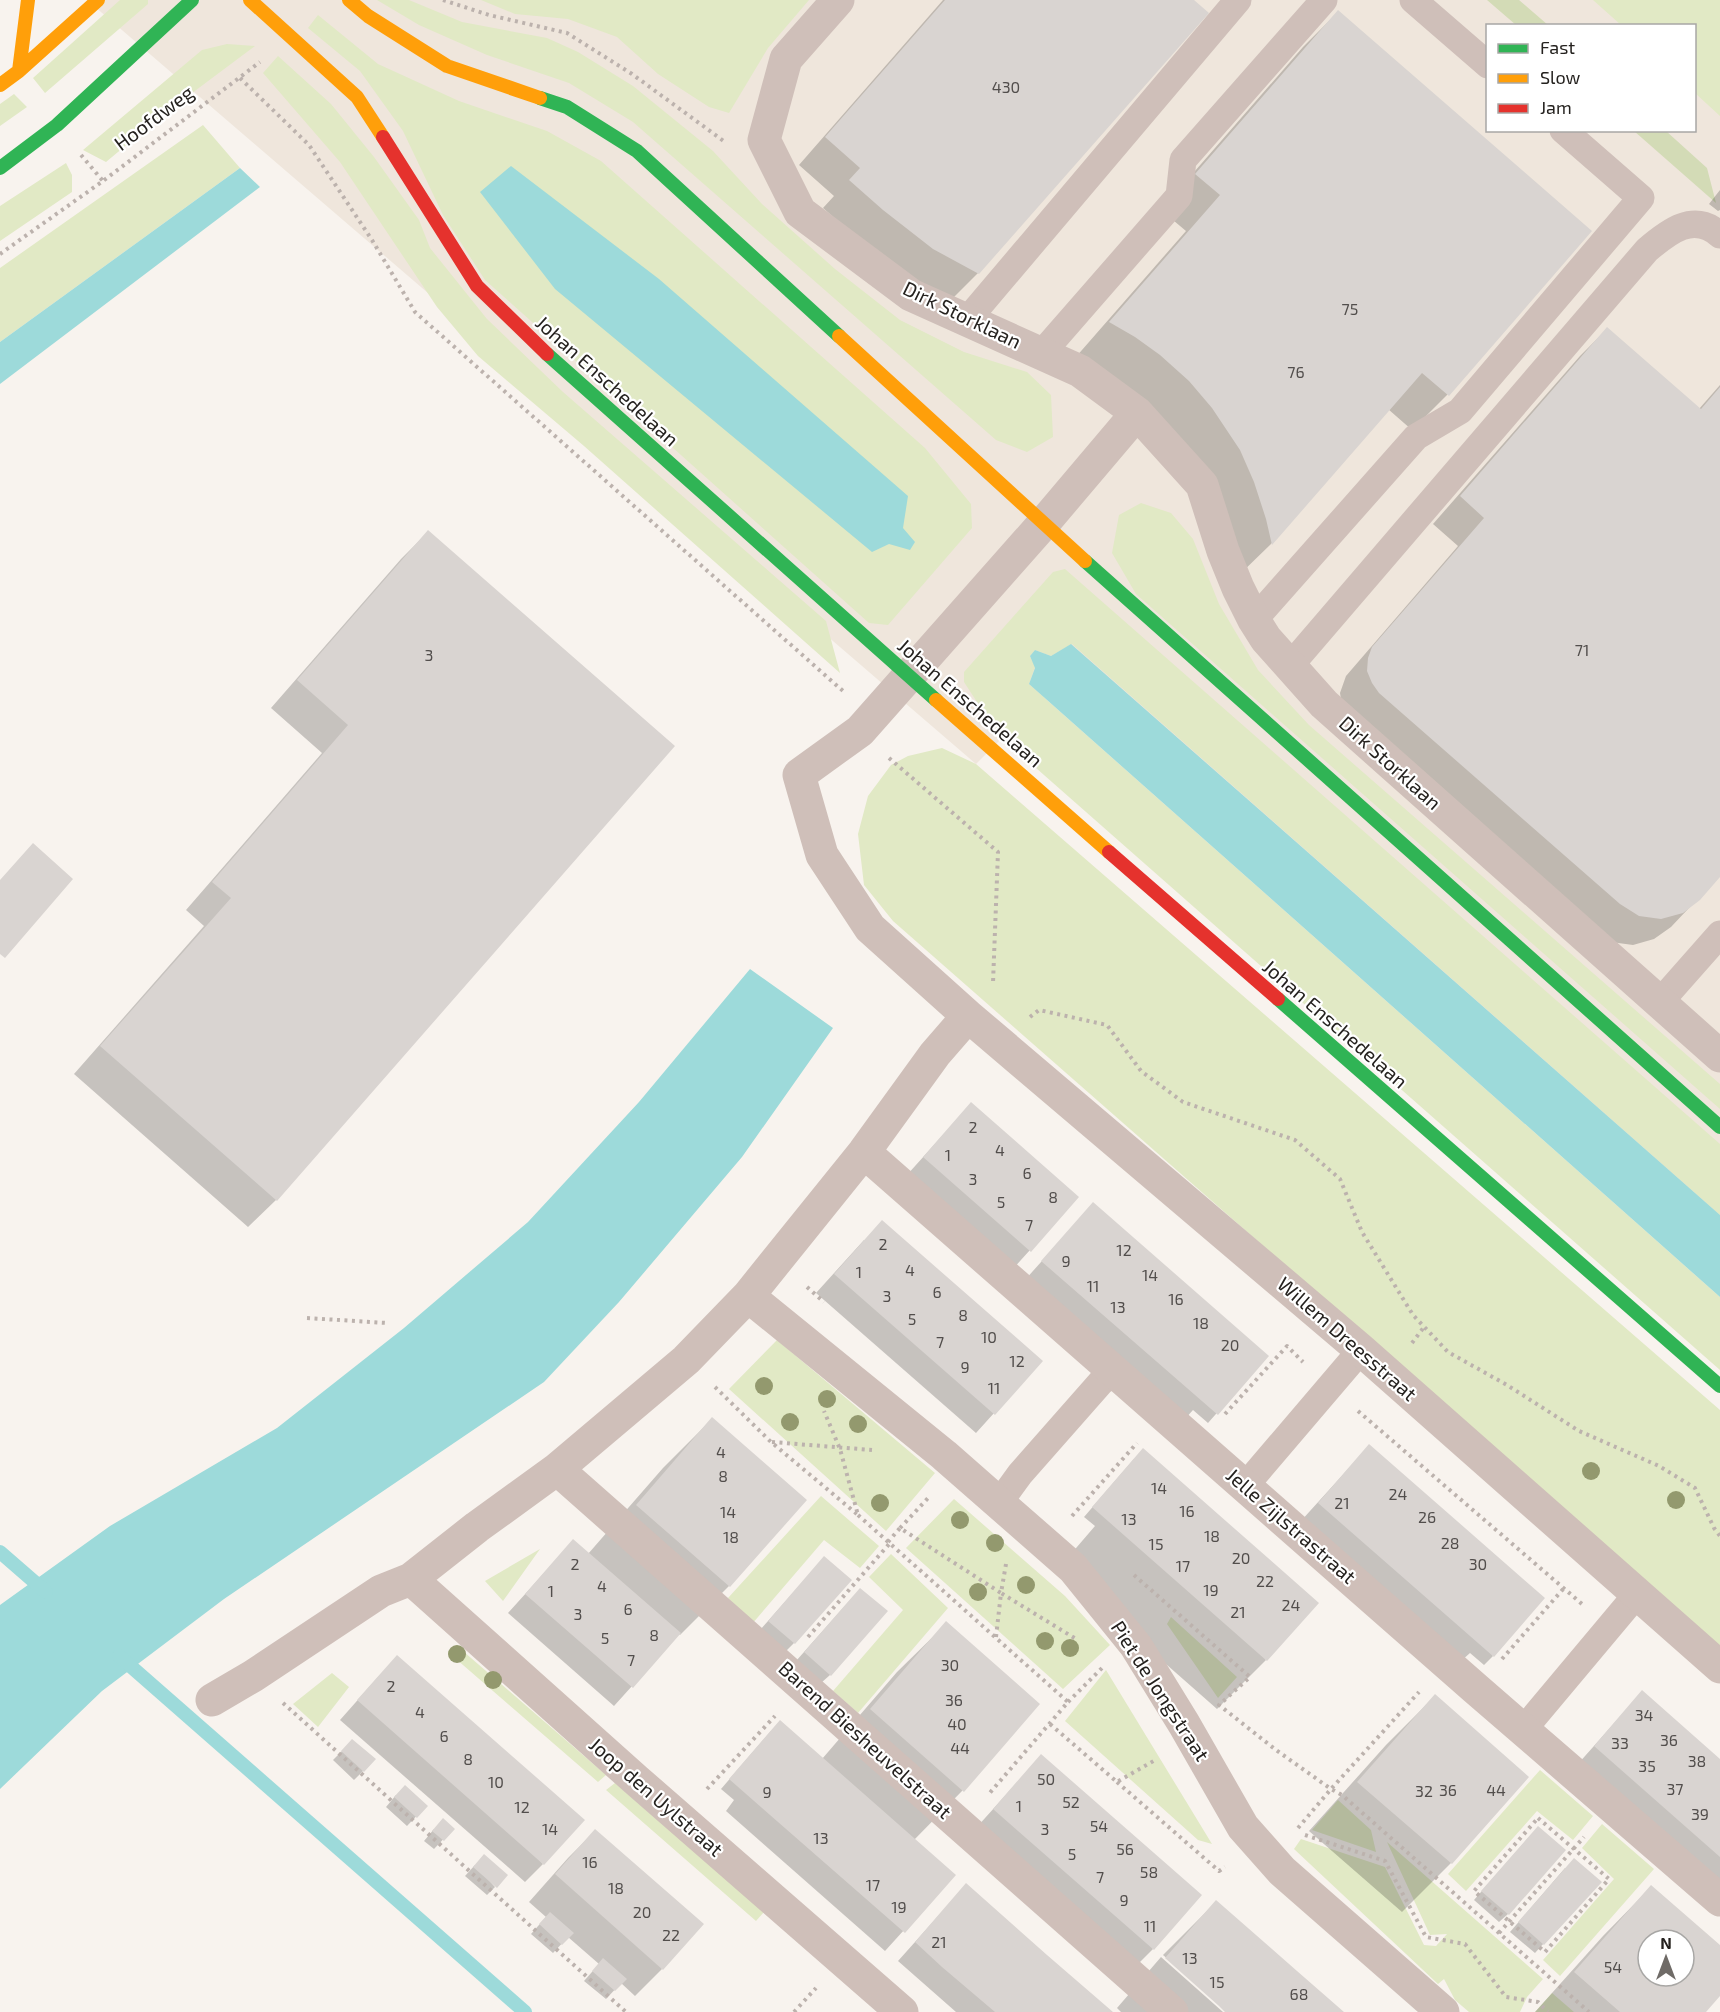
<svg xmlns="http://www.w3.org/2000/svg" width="1720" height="2012" viewBox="0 0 1720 2012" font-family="'Exo 2',sans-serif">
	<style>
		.built { fill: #efe6dc; fill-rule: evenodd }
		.green { fill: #e1e9c5 }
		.forest { fill: #d3dbb6 }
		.water { fill: #9ddada }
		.shadow { fill: #0003; fill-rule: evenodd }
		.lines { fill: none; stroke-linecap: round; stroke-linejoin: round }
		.stream { stroke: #9ddada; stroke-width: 14 }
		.building { fill: #d9d4d1; fill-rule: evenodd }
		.path { stroke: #bcb2ad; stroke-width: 4; stroke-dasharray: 3 4.5; stroke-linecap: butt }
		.lane { stroke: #cfbfb9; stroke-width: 27 }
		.street { stroke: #cfbfb9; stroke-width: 33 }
		.fast { stroke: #30b455; stroke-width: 14 }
		.slow { stroke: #ff9f0a; stroke-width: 14 }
		.jam { stroke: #e5322d; stroke-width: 14 }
		.tree { fill: #93996e }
		.labels { text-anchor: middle; stroke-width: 4.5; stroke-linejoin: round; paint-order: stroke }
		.number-label { font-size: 16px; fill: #524e4c }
		.street-label { font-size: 20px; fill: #25221f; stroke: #fff }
	</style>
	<rect width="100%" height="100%" fill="#f8f3ee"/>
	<path class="built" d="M 87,0 L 1720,0 L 1720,1264 L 1053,687 L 976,764 ZM 1488,26 L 1694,26 L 1694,130 L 1488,130 Z"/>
	<path class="green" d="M 120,0 L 148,0 L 148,4 L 45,93 L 33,78 Z
		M 377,0 L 409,0 L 462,22 L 547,38 L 578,52 L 633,86 L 713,151 L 762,204 L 835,269 L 900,320 L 964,352 L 1027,372 L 1051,395 L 1053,437 L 1027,452 L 996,440 L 633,122 L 569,83 L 487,55 L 419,25 Z
		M 481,0 L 809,0 L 768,48 L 729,113 L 709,107 L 658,74 L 617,37 L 568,19 L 515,14 Z
		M 1593,0 L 1720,0 L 1720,116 L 1695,93 L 1694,26 L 1621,25 Z
		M 318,15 L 378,64 L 459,101 L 547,131 L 601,161 L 925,448 L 971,504 L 972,528 L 888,625 L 869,623 L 485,280 L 443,215 L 403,131 L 360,71 L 308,28 Z
		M 227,44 L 255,46 L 160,117 L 106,162 L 83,150 L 202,50 Z
		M 278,56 L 331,104 L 374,157 L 419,220 L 430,248 L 487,319 L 563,392 L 826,621 L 840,673 L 584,446 L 478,356 L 437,307 L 340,162 L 263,73 Z
		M 14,94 L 27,107 L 0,126 L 0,104 Z
		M 203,125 L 240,168 L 0,342 L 0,268 Z
		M 66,163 L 72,175 L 72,192 L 0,241 L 0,206 Z
		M 1141,503 L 1171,513 L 1193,539 L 1219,604 L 1258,670 L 1309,725 L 1720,1084 L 1720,1109 L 1136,594 L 1112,553 L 1119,515 Z
		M 1065,569 L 1720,1144 L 1720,1215 L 1072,644 L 1051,656 L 1035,650 L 1030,656 L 1035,667 L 1029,684 L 1720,1297 L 1720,1370 L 1019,753 L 988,719 L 964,682 L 964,672 L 1053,572 Z
		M 942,748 L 976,764 L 1720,1410 L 1720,1647 L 893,921 L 864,885 L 858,834 L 868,796 L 891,765 L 908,756 Z
		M 777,1340 L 935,1473 L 886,1531 L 729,1389 Z
		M 821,1496 L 879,1546 L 860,1568 L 824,1540 L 752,1624 L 728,1598 Z
		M 954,1499 L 1065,1596 L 1110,1645 L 1063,1689 L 906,1548 Z
		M 540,1549 L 503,1601 L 485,1581 Z
		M 891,1554 L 948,1608 L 858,1713 L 833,1691 L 903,1610 L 869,1577 Z
		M 1171,1617 L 1237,1677 L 1218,1698 L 1167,1624 Z
		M 456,1645 L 606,1775 L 598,1782 L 448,1652 Z
		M 1106,1670 L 1212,1844 L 1198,1840 L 1065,1721 Z
		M 332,1673 L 349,1687 L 318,1727 L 293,1704 Z
		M 1540,1770 L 1593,1816 L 1573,1840 L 1537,1811 L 1466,1891 L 1448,1874 Z
		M 615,1783 L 764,1912 L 756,1921 L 606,1790 Z
		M 1338,1800 L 1371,1830 L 1376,1852 L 1312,1830 Z
		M 1602,1824 L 1654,1869 L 1560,1976 L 1543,1960 L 1614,1879 L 1582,1848 Z
		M 1301,1839 L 1385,1867 L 1424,1945 L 1436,1946 L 1447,1934 L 1430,1935 L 1387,1842 L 1543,1979 L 1527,1997 L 1520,2012 L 1469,2012 L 1455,2000 L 1444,1979 L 1438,1984 L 1294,1849 Z
		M 1552,1993 L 1574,2012 L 1535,2012 Z"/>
	<path class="forest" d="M 1487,0 L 1519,0 L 1548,25 L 1516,25 Z
		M 1634,131 L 1666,131 L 1707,168 L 1716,203 Z"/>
	<path class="water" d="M 511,166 L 659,279 L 908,496 L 903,528 L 915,542 L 910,550 L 889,544 L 872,552 L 555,289 L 480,192 Z
		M 240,168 L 260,187 L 0,384 L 0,342 Z
		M 1071,644 L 1720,1215 L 1720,1297 L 1029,684 L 1035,668 L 1030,656 L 1035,650 L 1051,656 Z
		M 750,969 L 833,1028 L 742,1157 L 619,1302 L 544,1382 L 224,1599 L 102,1691 L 0,1789 L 0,1605 L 110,1526 L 277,1428 L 404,1328 L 528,1222 L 639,1102 Z"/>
	<path class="shadow" d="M 943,0 L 1192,0 L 978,273 L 950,301 L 905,276 L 856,237 L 823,208 L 834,196 L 799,165 Z
		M 1338,12 L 1590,232 L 1447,395 L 1412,430 L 1388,409 L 1271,544 L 1236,578 L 1219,518 L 1075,358 L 1186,231 L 1161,210 L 1303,47 Z
		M 1720,190 L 1720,210 L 1718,211 L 1709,204 Z
		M 1607,329 L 1699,409 L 1720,385 L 1720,875 L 1671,927 L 1654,939 L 1633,945 L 1611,942 L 1342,705 L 1340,693 L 1346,676 L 1458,546 L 1433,524 L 1580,356 Z
		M 428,532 L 673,747 L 276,1200 L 248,1227 L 74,1074 L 204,926 L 186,910 L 322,753 L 271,708 L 401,559 Z
		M 971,1104 L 1077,1198 L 1012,1270 L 906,1176 Z
		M 1093,1204 L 1267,1356 L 1208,1423 L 1193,1410 L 1184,1420 L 1024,1281 Z
		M 864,1240 L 1041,1361 L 976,1433 L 816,1293 Z
		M 712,1419 L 729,1586 L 680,1635 L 679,1634 L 614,1706 L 508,1613 L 573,1541 L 588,1554 L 663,1468 Z
		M 1369,1446 L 1493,1656 L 1484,1665 L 1470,1653 L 1460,1662 L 1300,1522 Z
		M 1134,1459 L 1266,1660 L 1217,1709 L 1058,1569 L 1095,1526 L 1084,1517 Z
		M 816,1567 L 794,1643 L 785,1652 L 760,1630 Z
		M 852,1598 L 830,1675 L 821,1683 L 796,1661 Z
		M 946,1624 L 1038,1704 L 962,1791 L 914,1840 L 954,1875 L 885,1951 L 726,1811 L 734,1800 L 721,1789 L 771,1731 L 822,1759 L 897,1672 Z
		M 379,1676 L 543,1864 L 525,1882 L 340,1720 Z
		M 1642,1692 L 1720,1760 L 1720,1892 L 1577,1765 Z
		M 1435,1696 L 1527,1777 L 1451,1863 L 1402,1912 L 1309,1831 L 1386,1745 Z
		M 352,1741 L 363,1771 L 354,1780 L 333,1760 Z
		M 1041,1756 L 1153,1949 L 1135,1967 L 976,1828 Z
		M 396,1795 L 426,1806 L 407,1826 L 386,1807 Z
		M 434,1829 L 453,1829 L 434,1849 L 424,1841 Z
		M 595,1831 L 662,1969 L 635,1996 L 621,1983 L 606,1999 L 584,1981 L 599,1964 L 568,1937 L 553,1953 L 531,1934 L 546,1917 L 529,1902 L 568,1858 Z
		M 1529,1837 L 1508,1914 L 1499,1922 L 1474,1900 Z
		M 475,1865 L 495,1887 L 487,1895 L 465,1876 Z
		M 1565,1868 L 1599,1882 L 1535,1953 L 1510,1932 Z
		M 966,1885 L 1111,2012 L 956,2012 L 898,1961 Z
		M 1651,1887 L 1720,1947 L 1720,1994 L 1704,2012 L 1535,2012 L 1603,1936 ZM 1648,1940 L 1684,1940 L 1684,1976 L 1648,1976 Z
		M 1216,1902 L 1342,2012 L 1228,2012 L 1163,1955 Z
		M 1161,1957 L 1223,2012 L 1121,2012 L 1117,2008 Z"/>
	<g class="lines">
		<path class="stream" d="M 0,1552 L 46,1592
			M 119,1656 L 525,2012"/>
	</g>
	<path class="building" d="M 945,0 L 1194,0 L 1209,13 L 979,274 L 933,249 L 883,210 L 849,180 L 860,168 L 825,137 Z
		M 1338,10 L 1592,231 L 1449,396 L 1422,373 L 1272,545 L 1266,519 L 1254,482 L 1240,450 L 1212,408 L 1189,381 L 1160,355 L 1135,337 L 1109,322 L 1220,195 L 1195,174 Z
		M 1607,327 L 1701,409 L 1720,387 L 1720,877 L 1700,900 L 1683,913 L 1661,919 L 1639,916 L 1620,904 L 1379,693 L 1372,683 L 1367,671 L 1368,658 L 1372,647 L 1484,518 L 1460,496 Z
		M 428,530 L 675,746 L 277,1201 L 100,1046 L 231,898 L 212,882 L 348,725 L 297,680 Z
		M 33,843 L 73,879 L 5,958 L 0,954 L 0,880 Z
		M 971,1102 L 1079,1197 L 1031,1252 L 923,1157 Z
		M 1093,1202 L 1269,1356 L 1218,1415 L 1041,1261 Z
		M 882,1220 L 1043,1361 L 995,1415 L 834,1274 Z
		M 712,1417 L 807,1500 L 730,1587 L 636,1505 Z
		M 1369,1444 L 1545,1598 L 1494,1657 L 1318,1503 Z
		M 1143,1448 L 1319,1603 L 1267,1661 L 1092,1507 Z
		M 573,1539 L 681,1633 L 633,1688 L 525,1594 Z
		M 824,1556 L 852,1580 L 795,1644 L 768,1621 Z
		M 860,1588 L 888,1611 L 831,1676 L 804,1652 Z
		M 946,1621 L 1040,1704 L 964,1792 L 870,1709 Z
		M 397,1655 L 585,1820 L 544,1865 L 357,1700 Z
		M 1642,1690 L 1720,1759 L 1720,1857 L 1594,1746 Z
		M 1435,1694 L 1529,1777 L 1452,1864 L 1357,1782 Z
		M 780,1720 L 956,1875 L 905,1933 L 729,1779 Z
		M 352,1739 L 376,1759 L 364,1772 L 341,1751 Z
		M 1041,1754 L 1202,1895 L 1154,1950 L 993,1809 Z
		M 405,1785 L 428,1806 L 417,1818 L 394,1797 Z
		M 443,1818 L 455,1829 L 444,1841 L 432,1831 Z
		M 1538,1826 L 1566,1850 L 1509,1915 L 1481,1891 Z
		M 595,1829 L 704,1924 L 663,1970 L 555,1874 Z
		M 484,1854 L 508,1875 L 497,1888 L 473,1867 Z
		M 1574,1858 L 1602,1882 L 1544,1945 L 1518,1922 Z
		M 966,1883 L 1047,1955 L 1113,2012 L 995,2012 L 942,1967 L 915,1942 Z
		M 1651,1885 L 1720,1945 L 1720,1996 L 1706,2012 L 1620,2012 L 1574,1972 ZM 1648,1940 L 1684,1940 L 1684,1976 L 1648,1976 Z
		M 1216,1900 L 1297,1971 L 1344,2012 L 1225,2012 L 1219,2006 L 1165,1958 Z
		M 550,1912 L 574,1933 L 562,1945 L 539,1924 Z
		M 603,1958 L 627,1979 L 615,1991 L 592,1971 Z"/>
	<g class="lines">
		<path class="path" d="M 443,0 L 489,15 L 567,33 L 632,74 L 725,142
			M 240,78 L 309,145 L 372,240 L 415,312 L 843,691
			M 81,155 L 103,181
			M 0,254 L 103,181 L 260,62
			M 889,758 L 998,852 L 993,983
			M 1030,1017 L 1039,1010 L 1107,1025 L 1141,1071 L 1183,1102 L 1295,1140 L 1340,1179 L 1362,1232 L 1413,1315 L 1448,1352 L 1507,1385 L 1579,1431 L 1659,1466 L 1695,1488 L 1714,1528 L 1720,1536
			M 807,1287 L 824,1302
			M 307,1318 L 387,1323
			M 1412,1343 L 1424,1327
			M 715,1387 L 771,1442 L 858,1515 L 840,1449 L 824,1411
			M 1358,1411 L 1582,1604
			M 1225,1414 L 1287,1346 L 1303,1362
			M 772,1442 L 872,1450
			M 858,1515 L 1068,1702 L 988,1795
			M 1072,1516 L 1137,1443
			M 900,1528 L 930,1496
			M 888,1542 L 900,1528 L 1001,1593 L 1006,1564
			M 1134,1575 L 1250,1677 L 1219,1705 L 1276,1750 L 1331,1789 L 1419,1692
			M 808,1637 L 890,1543
			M 996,1637 L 1001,1593 L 1076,1639
			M 1502,1659 L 1564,1588
			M 1068,1702 L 1103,1667
			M 283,1703 L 626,2012
			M 1050,1724 L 1117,1782 L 1157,1759
			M 1117,1782 L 1219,1871 L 1225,1867
			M 707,1789 L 775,1716
			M 1538,1818 L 1609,1879 L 1545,1952 L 1474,1891 Z
			M 1298,1828 L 1331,1789 L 1342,1795 L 1589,2012
			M 1305,1835 L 1385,1861 L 1426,1937 L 1465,1944 L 1506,1997 L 1538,2002 L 1548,2012
			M 1499,1933 L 1584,1837
			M 794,2012 L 816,1988"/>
		<path class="lane" d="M 1413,0 L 1488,65
			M 968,319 L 1238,0
			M 1042,353 L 1179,196 L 1183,160 L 1324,0
			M 1254,620 L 1416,437 L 1460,411 L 1641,198 L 1563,130
			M 1289,667 L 1647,250 C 1668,232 1694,211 1720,235
			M 1660,1002 L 1720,934
			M 1245,1486 L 1361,1350
			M 999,1503 L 1020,1474 L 1101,1382 L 1115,1372
			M 1523,1730 L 1637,1594"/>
		<path class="street" d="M 838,0 L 786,59 L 764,140 L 800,212 L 911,295 L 1080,371 L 1137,413 L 1202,485 L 1223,551 L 1238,588 L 1254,620 L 1266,639 L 1324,704 L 1720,1056
			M 968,1016 L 1361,1350 L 1720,1667
			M 864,1152 L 1476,1689 L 1720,1900
			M 748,1296 L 944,1455 L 1073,1568 L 1136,1646 L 1184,1724 L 1243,1827 L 1282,1871 L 1443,2012
			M 557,1469 L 1172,2012
			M 411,1579 L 636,1780 L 902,2012
			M 212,1700 L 253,1676 L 381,1591 L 411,1579 L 477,1527 L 557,1469 L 686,1360 L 748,1296 L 864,1152 L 935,1054 L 968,1016 L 870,928 L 822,855 L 799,775 L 860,731 L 1043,524 L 1137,413"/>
		<path class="fast" d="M 540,98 L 567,107 L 637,151 L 839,336
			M 0,168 L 57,125 L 192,0
			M 547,354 L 936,700
			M 1085,561 L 1720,1127
			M 1278,999 L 1720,1386"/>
		<path class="slow" d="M 250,0 L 357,97 L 383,137
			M 349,0 L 368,16 L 447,66 L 540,98
			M 19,71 L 28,0
			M 0,85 L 19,71 L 98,0
			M 839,336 L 1085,561
			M 936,700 L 1109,852"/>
		<path class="jam" d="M 383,137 L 477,286 L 547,354
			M 1109,852 L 1278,999"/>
	</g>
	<g class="tree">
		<circle cx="764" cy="1386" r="9"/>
		<circle cx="827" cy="1399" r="9"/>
		<circle cx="790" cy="1422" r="9"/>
		<circle cx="858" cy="1424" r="9"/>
		<circle cx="1591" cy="1471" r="9"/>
		<circle cx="1676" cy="1500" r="9"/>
		<circle cx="880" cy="1503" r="9"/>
		<circle cx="960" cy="1520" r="9"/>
		<circle cx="995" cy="1543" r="9"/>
		<circle cx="1026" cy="1585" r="9"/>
		<circle cx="978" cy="1592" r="9"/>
		<circle cx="1045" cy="1641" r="9"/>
		<circle cx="1070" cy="1648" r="9"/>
		<circle cx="457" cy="1654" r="9"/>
		<circle cx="493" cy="1680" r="9"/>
	</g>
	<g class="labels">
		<g class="number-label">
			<text x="1006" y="93">430</text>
			<text x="1350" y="315">75</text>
			<text x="1296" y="378">76</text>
			<text x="1582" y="656">71</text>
			<text x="429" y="661">3</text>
			<text x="973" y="1133">2</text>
			<text x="1000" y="1156">4</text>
			<text x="948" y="1161">1</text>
			<text x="1027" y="1179">6</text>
			<text x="973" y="1185">3</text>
			<text x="1053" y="1203">8</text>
			<text x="1001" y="1208">5</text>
			<text x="1029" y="1231">7</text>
			<text x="883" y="1250">2</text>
			<text x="1124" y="1256">12</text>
			<text x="1066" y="1267">9</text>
			<text x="910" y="1276">4</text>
			<text x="859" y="1278">1</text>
			<text x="1150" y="1281">14</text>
			<text x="1093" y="1292">11</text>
			<text x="937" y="1298">6</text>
			<text x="887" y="1302">3</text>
			<text x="1176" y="1305">16</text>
			<text x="1118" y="1313">13</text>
			<text x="963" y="1321">8</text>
			<text x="912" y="1325">5</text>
			<text x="1201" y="1329">18</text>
			<text x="989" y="1343">10</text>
			<text x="940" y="1348">7</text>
			<text x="1230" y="1351">20</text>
			<text x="1017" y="1367">12</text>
			<text x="965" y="1373">9</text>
			<text x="994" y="1394">11</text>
			<text x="721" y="1458">4</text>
			<text x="723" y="1482">8</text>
			<text x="1159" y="1494">14</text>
			<text x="1398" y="1500">24</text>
			<text x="1342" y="1509">21</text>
			<text x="1187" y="1517">16</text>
			<text x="728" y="1518">14</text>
			<text x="1427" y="1523">26</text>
			<text x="1129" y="1525">13</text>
			<text x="1212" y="1542">18</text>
			<text x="731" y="1543">18</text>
			<text x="1450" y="1549">28</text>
			<text x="1156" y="1550">15</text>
			<text x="1241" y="1564">20</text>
			<text x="575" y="1570">2</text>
			<text x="1478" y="1570">30</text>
			<text x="1183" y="1572">17</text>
			<text x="1265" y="1587">22</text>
			<text x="602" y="1592">4</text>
			<text x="1211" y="1596">19</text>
			<text x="551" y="1597">1</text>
			<text x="1291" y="1611">24</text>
			<text x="628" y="1615">6</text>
			<text x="1238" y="1618">21</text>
			<text x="578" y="1620">3</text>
			<text x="654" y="1641">8</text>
			<text x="605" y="1644">5</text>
			<text x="631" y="1666">7</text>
			<text x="950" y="1671">30</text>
			<text x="391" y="1692">2</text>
			<text x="954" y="1706">36</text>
			<text x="420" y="1718">4</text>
			<text x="1644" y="1721">34</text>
			<text x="957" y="1730">40</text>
			<text x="444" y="1742">6</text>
			<text x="1669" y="1746">36</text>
			<text x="1620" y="1749">33</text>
			<text x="960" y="1754">44</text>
			<text x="468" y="1765">8</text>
			<text x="1697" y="1767">38</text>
			<text x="1647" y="1772">35</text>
			<text x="1046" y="1785">50</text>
			<text x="496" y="1788">10</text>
			<text x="1675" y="1795">37</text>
			<text x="1448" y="1796">36</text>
			<text x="1496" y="1796">44</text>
			<text x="1424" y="1797">32</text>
			<text x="767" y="1798">9</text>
			<text x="1071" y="1808">52</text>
			<text x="1019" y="1812">1</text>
			<text x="522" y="1813">12</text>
			<text x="1700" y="1820">39</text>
			<text x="1099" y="1832">54</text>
			<text x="550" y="1835">14</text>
			<text x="1045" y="1835">3</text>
			<text x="821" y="1844">13</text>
			<text x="1125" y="1855">56</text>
			<text x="1072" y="1860">5</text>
			<text x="590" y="1868">16</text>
			<text x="1149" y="1878">58</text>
			<text x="1100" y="1883">7</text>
			<text x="873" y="1891">17</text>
			<text x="616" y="1894">18</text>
			<text x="1124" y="1906">9</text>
			<text x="899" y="1913">19</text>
			<text x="642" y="1918">20</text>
			<text x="1150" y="1932">11</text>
			<text x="671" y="1941">22</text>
			<text x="939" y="1948">21</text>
			<text x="1190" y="1964">13</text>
			<text x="1613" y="1973">54</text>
			<text x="1217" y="1988">15</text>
			<text x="1299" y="2000">68</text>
		</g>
		<g class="street-label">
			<text transform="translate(154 118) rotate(-37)" y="7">Hoofdweg</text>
			<text transform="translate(962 315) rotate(26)" y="7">Dirk Storklaan</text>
			<text transform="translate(607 381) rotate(42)" y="7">Johan Enschedelaan</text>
			<text transform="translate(970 703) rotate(41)" y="7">Johan Enschedelaan</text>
			<text transform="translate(1390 763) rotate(42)" y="7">Dirk Storklaan</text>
			<text transform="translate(1335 1024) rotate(41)" y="7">Johan Enschedelaan</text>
			<text transform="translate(1347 1339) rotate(41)" y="7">Willem Dreesstraat</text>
			<text transform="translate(1291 1526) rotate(41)" y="7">Jelle Zijlstrastraat</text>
			<text transform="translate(1160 1691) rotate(57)" y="7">Piet de Jongstraat</text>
			<text transform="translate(865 1740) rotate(42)" y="7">Barend Biesheuvelstraat</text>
			<text transform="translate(656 1797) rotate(41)" y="7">Joop den Uylstraat</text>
		</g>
	</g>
	<rect x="1486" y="24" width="210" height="108" fill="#ffffff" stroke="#a8a7a5" stroke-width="1.5"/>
	<rect x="1498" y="44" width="30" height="9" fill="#30b455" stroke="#a8a7a5" stroke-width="1.5"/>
	<text x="1540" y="54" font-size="18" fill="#25221f">Fast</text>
	<rect x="1498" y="74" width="30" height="9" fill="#ff9f0a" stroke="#a8a7a5" stroke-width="1.5"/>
	<text x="1540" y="84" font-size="18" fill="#25221f">Slow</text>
	<rect x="1498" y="104" width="30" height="9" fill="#e5322d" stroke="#a8a7a5" stroke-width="1.5"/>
	<text x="1540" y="114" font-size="18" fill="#25221f">Jam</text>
	<g transform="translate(1666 1958)"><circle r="28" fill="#ffffff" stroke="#a8a7a5" stroke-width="1.5"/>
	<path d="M0-4.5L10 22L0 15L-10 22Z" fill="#6f6b67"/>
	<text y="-9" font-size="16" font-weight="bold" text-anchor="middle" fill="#25221f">N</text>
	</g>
</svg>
